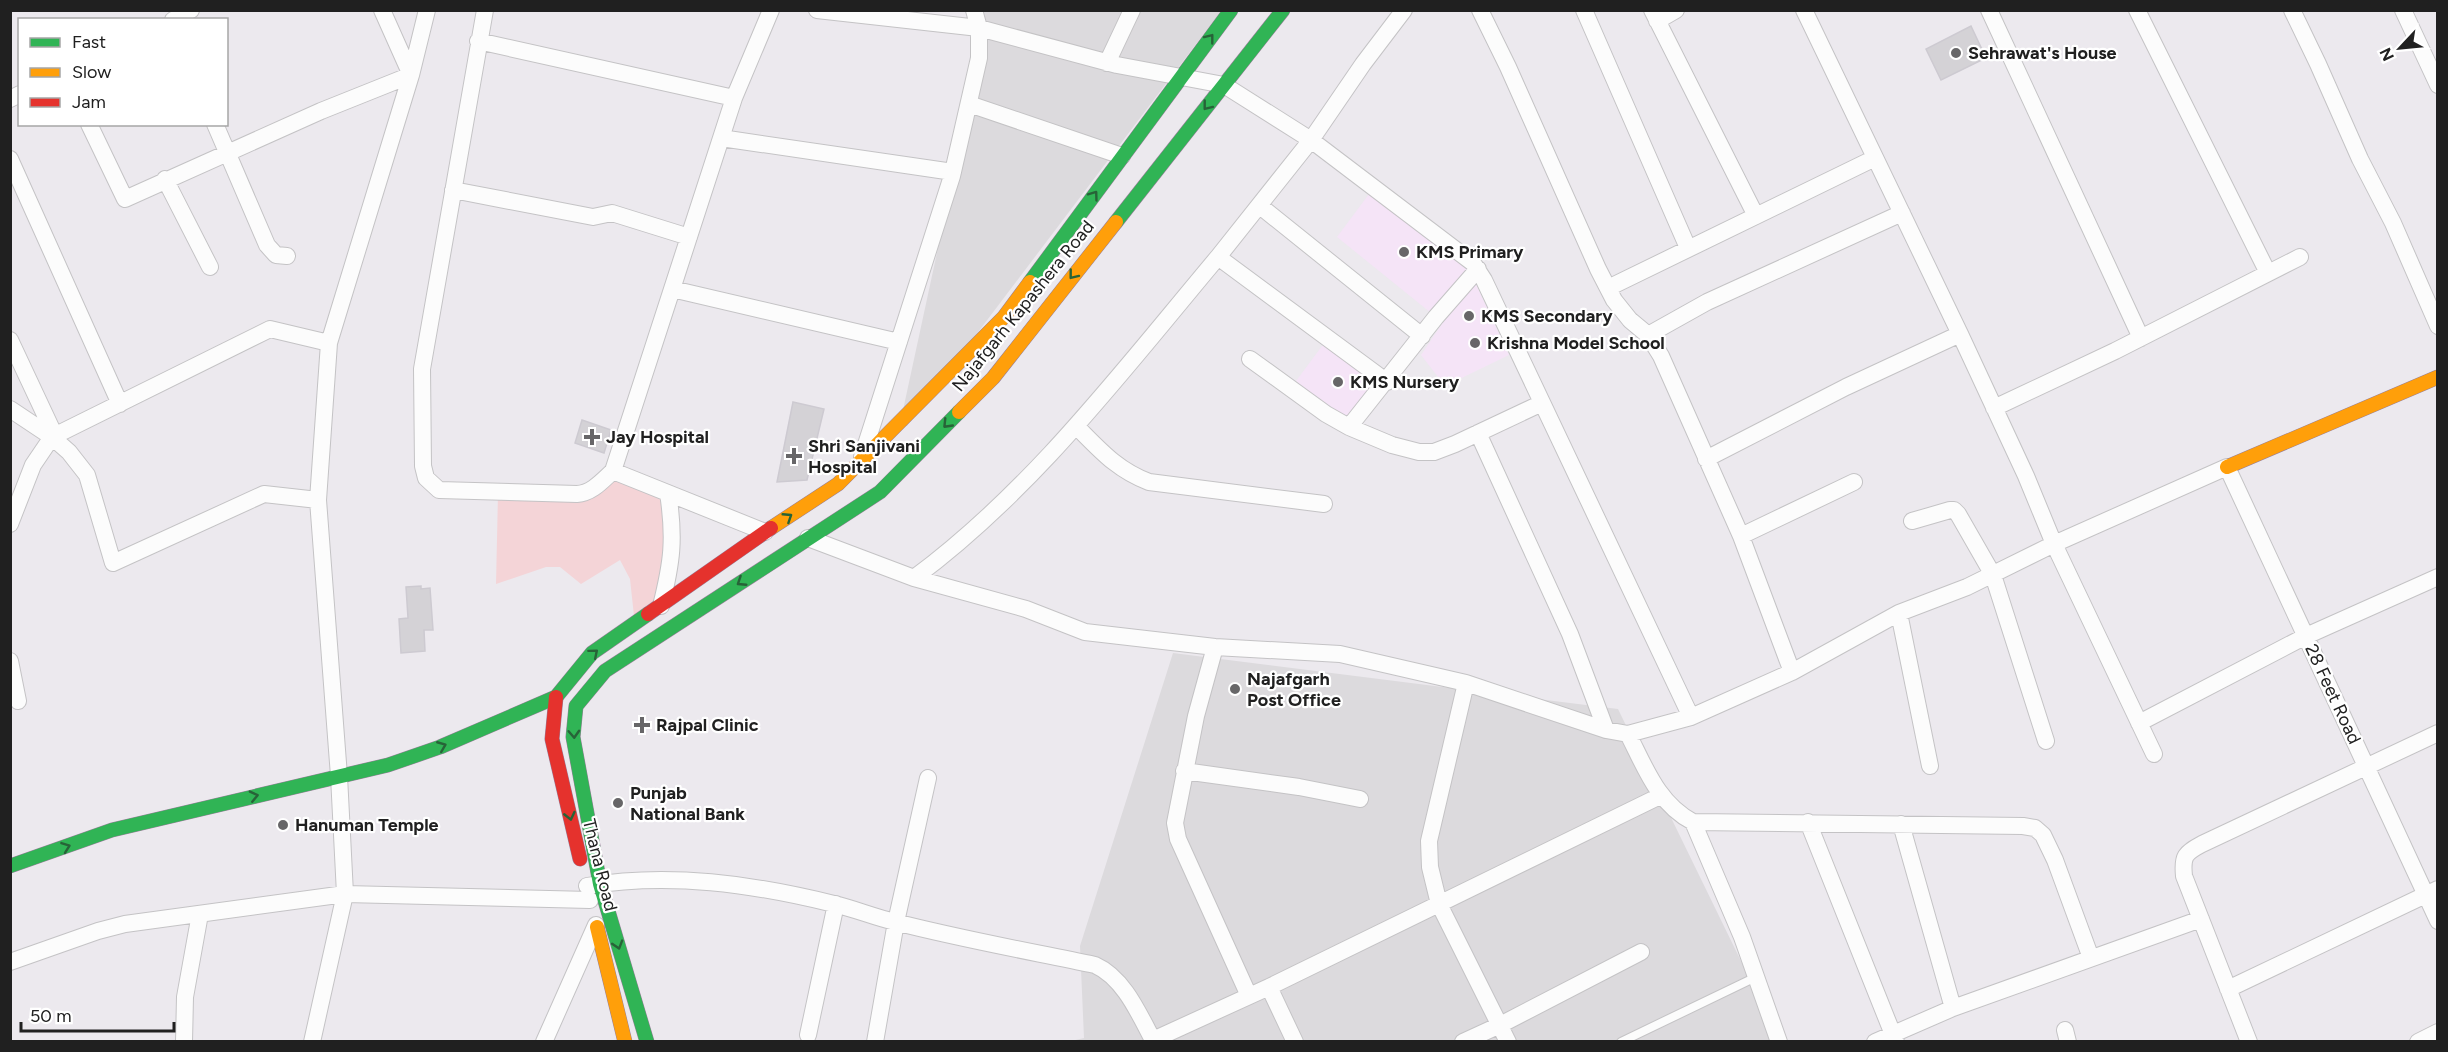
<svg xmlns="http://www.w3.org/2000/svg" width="2448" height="1052" viewBox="0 0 2448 1052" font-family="Figtree,sans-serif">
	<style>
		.residential { fill: #dcdadd }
		.education { fill: #f5e4f7 }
		.park { fill: #f4d4d7 }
		.building { fill: #d4d2d6; stroke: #cdcad1; stroke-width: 1.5 }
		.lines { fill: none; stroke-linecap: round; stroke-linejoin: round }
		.lane-casing { stroke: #c4c3c5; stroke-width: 10 }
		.street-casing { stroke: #c4c3c5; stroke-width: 18 }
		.fast-casing { stroke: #987f99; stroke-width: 15 }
		.slow-casing { stroke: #987f99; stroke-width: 15 }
		.jam-casing { stroke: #987f99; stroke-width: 15 }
		.lane { stroke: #fcfcfc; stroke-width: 8 }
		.street { stroke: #fcfcfc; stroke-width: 16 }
		.fast { stroke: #30b455; stroke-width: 14 }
		.slow { stroke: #ff9f0a; stroke-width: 14 }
		.jam { stroke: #e5322d; stroke-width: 14 }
		.oneway { stroke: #276338 }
		.poi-dot { fill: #676668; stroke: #fff; stroke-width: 2 }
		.labels { text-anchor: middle; stroke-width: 4.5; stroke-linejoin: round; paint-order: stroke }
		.poi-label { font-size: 18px; font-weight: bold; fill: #202020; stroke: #fff; text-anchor: start }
		.street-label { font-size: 18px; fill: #202020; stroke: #fff }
	</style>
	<rect width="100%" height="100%" fill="#ece9ee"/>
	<path class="residential" d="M 972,11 L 1221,11 L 907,426 L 900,424 L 978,63 Z
		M 1173,653 L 1618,709 L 1780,1041 L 1067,1042 L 1084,1038 L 1080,946 Z"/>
	<path class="education" d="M 1372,190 L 1472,268 L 1436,317 L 1337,237 Z
		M 1473,278 L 1509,355 L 1445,386 L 1421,355 Z
		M 1325,342 L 1380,384 L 1344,425 L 1296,381 Z"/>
	<path class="park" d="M 613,474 L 667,495 L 663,598 L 634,616 L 630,579 L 620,560 L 581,584 L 560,567 L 546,567 L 496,584 L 498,494 L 586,496 Z"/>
	<path class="building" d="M 1971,26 L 1986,58 L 1941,80 L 1926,49 Z
		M 793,402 L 824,409 L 807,480 L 777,482 Z
		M 582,420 L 611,430 L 604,453 L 575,443 Z
		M 421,586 L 421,589 L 430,588 L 433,630 L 424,630 L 425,651 L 401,653 L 399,619 L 408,618 L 406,587 Z"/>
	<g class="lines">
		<defs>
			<path id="lane" d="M 1621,1042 L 1756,977"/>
			<path id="street" d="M 485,10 L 422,369 L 423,466 L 426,478 L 439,490 L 577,494 C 592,493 602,481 613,471 L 734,98 L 771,10
				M 817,10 L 979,28 L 1117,65 L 1224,85 L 1311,140 L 1473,263 L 1484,280 L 1691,717
				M 1480,10 L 1508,67 L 1598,269 L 1614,300 L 1630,320 L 1648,335 L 1661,356 L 1741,536 L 1792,672
				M 1584,10 L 1688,248
				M 1652,10 L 1756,216
				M 1804,10 L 1960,334 L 2026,476 L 2054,544 L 2154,754
				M 1989,10 L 2141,338
				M 2137,10 L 2268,273
				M 2292,10 L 2318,64 L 2360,159 L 2393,223 L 2438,326
				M 2403,10 L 2438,85
				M 173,20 L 191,10
				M 1657,21 L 1676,10
				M 478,41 L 734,98
				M 1107,63 L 1132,10
				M 10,99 L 20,94
				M 969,104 L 1122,156
				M 89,124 L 125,199 L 321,111 L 411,75 L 382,10
				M 215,124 L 267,245 L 276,255 L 287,256
				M 721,138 L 953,172
				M 10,159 L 120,404
				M 165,179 L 210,267
				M 453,190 L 593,217 L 612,213 L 689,237
				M 1260,206 L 1422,336
				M 1608,288 L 1875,158
				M 672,289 L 899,342
				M 1648,335 L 1707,302 L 1902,213
				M 10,340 L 55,436
				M 1250,359 L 1326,414 L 1349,427 L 1392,445 L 1419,452 L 1434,452 L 1455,444 L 1542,403
				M 1387,382 L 1218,257 L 1311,140 L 1363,64 L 1404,10
				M 1994,408 L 2115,351 L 2300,257
				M 10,409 L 52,437 L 69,452 L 87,475 L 113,563 L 264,494 L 318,500
				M 1076,426 C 1100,450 1117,470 1149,482 L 1324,504
				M 1349,427 L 1436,317 L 1478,269
				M 1478,433 L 1570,634 L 1606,730
				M 862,457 L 952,176 L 979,58 L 979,28 L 974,10
				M 1706,459 L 1846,387 L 1960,334
				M 613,471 L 765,532
				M 1912,521 L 1950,510 L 1954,510 L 1958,514 L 1993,575 L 2046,741
				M 10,524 L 33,465 L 52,437 L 270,329 L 329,343
				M 1741,536 L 1854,482
				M 808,538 L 914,578 L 1026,609 L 1085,632 L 1215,647 L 1340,654 L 1466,683 L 1606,730 L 1628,734 L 1691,717 L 1792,672 L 1899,613 L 1967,587 L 2054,544 L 2227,467 L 2438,921
				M 914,578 C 1033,490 1123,370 1218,257
				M 661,606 C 672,562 675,539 668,493
				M 1899,613 L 1930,766
				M 1215,647 L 1196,716 L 1175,823 L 1178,839 L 1249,996
				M 10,661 L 18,701
				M 1466,683 L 1429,841 L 1430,867 L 1439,904 L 1508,1042
				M 2139,723 L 2306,636 L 2438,577
				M 1628,734 C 1645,767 1658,804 1693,822 L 2023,826 L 2035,828 L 2043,835 L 2055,860 L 2091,958
				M 1184,771 L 1299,787 L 1360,799
				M 1693,822 L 1742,937 L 1779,1042
				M 1808,822 L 1896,1042
				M 1901,824 L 1953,1008
				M 587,886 C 669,872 753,884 834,904 C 855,909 874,917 895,922 C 961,939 1028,951 1095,965 C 1124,978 1139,1014 1154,1042
				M 10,962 L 98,931 L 125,924 L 345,894 L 590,900
				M 1269,987 L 1295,1042
				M 2228,989 L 2438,889
				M 2065,1030 L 2068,1042
				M 808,1035 L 836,904
				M 1153,1040 L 1269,987 L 1660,796
				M 184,1042 L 185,997 L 200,914
				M 312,1042 L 345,894 L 339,776 L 318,500 L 329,343 L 411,75 L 427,10
				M 544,1042 L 596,925
				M 875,1042 L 896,922 L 928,778
				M 1463,1042 L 1500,1025 L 1641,952
				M 1875,1042 L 1953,1008 L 2201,919
				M 2249,1042 L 2184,876 C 2182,856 2185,853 2202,844 L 2438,733
				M 2418,1042 L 2438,1032"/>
			<path id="fast" d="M 1116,222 L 1283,10
				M 1030,282 L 1231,10
				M 10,866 L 112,830 L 388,765 L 440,747 L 556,697 L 592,653 L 648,614
				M 647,1042 L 600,884 L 573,737 L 576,706 L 605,671 L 880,492 L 959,412"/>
			<path id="slow" d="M 959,412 L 993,378 L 1116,222
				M 2227,467 L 2438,377
				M 771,528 L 838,484 L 1004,317 L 1030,282
				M 597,927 L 625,1042"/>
			<path id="jam" d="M 648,614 L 771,528
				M 556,697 L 552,739 L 580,859"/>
		</defs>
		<use href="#lane" class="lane-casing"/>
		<use href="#street" class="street-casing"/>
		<use href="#fast" class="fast-casing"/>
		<use href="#slow" class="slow-casing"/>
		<use href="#jam" class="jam-casing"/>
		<use href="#lane" class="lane"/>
		<use href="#street" class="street"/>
		<use href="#fast" class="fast"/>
		<use href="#slow" class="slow"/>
		<use href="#jam" class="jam"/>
	</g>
	<defs><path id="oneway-chevron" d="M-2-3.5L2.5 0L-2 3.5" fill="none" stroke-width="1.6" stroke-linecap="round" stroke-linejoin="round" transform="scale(1.5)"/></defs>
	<g class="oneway">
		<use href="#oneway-chevron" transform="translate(1210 38) rotate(-52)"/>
		<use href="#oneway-chevron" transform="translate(1207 106) rotate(128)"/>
		<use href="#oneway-chevron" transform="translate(1094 195) rotate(-54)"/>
		<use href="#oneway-chevron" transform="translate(1073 275) rotate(128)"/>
		<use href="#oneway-chevron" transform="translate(947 424) rotate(134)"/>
		<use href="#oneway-chevron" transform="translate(788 517) rotate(-33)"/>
		<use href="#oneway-chevron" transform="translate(741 582) rotate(147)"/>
		<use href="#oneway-chevron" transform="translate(594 653) rotate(-40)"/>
		<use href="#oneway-chevron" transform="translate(574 734) rotate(87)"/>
		<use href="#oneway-chevron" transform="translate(442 746) rotate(-22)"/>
		<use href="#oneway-chevron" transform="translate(254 796) rotate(-13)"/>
		<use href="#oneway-chevron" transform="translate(570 816) rotate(77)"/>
		<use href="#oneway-chevron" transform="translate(66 847) rotate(-20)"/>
		<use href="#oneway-chevron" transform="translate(618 945) rotate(73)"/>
	</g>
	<g class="poi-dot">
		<circle cx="1956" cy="53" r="6"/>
		<circle cx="1404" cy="252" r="6"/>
		<circle cx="1469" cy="316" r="6"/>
		<circle cx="1475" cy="343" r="6"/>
		<circle cx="1338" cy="382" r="6"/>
		<path d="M589 428h6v6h6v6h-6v6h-6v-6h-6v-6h6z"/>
		<path d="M791 447h6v6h6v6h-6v6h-6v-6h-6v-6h6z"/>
		<circle cx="1235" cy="689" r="6"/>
		<path d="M639 716h6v6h6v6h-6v6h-6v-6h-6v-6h6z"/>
		<circle cx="618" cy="803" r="6"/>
		<circle cx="283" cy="825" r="6"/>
	</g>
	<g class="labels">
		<g class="poi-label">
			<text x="1968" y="59">Sehrawat's House</text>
			<text x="1416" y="258">KMS Primary</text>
			<text x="1481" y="322">KMS Secondary</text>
			<text x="1487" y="349">Krishna Model School</text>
			<text x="1350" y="388">KMS Nursery</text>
			<text x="606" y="443">Jay Hospital</text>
			<text x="808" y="452">Shri Sanjivani<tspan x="808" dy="21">Hospital</tspan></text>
			<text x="1247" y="685">Najafgarh<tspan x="1247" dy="21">Post Office</tspan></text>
			<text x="656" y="731">Rajpal Clinic</text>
			<text x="630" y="799">Punjab<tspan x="630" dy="21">National Bank</tspan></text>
			<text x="295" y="831">Hanuman Temple</text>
		</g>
		<g class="street-label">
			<text transform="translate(1023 306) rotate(-51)" y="6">Najafgarh Kapashera Road</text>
			<text transform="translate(2333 694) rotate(65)" y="6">28 Feet Road</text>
			<text transform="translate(600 865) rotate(76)" y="6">Thana Road</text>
		</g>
	</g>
	<rect width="2448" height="1052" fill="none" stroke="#202020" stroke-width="24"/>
	<rect x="18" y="18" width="210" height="108" fill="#ffffff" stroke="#a6a6a6" stroke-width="1.5"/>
	<rect x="30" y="38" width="30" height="9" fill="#30b455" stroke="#a6a6a6" stroke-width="1.5"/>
	<text x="72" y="48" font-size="18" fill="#202020">Fast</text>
	<rect x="30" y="68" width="30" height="9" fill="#ff9f0a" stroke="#a6a6a6" stroke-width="1.5"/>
	<text x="72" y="78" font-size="18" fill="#202020">Slow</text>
	<rect x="30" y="98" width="30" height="9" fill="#e5322d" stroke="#a6a6a6" stroke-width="1.5"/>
	<text x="72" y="108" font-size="18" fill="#202020">Jam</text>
	<g transform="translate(2400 48) rotate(244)" stroke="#ffffff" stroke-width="4.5" paint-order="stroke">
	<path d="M0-4.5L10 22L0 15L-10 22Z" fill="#202020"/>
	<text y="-9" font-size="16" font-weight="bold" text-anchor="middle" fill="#202020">N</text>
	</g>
	<path d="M21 1022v9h153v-9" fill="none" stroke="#202020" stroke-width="3"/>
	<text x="30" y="1022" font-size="18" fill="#202020" stroke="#ffffff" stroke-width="4.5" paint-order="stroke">50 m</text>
</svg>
